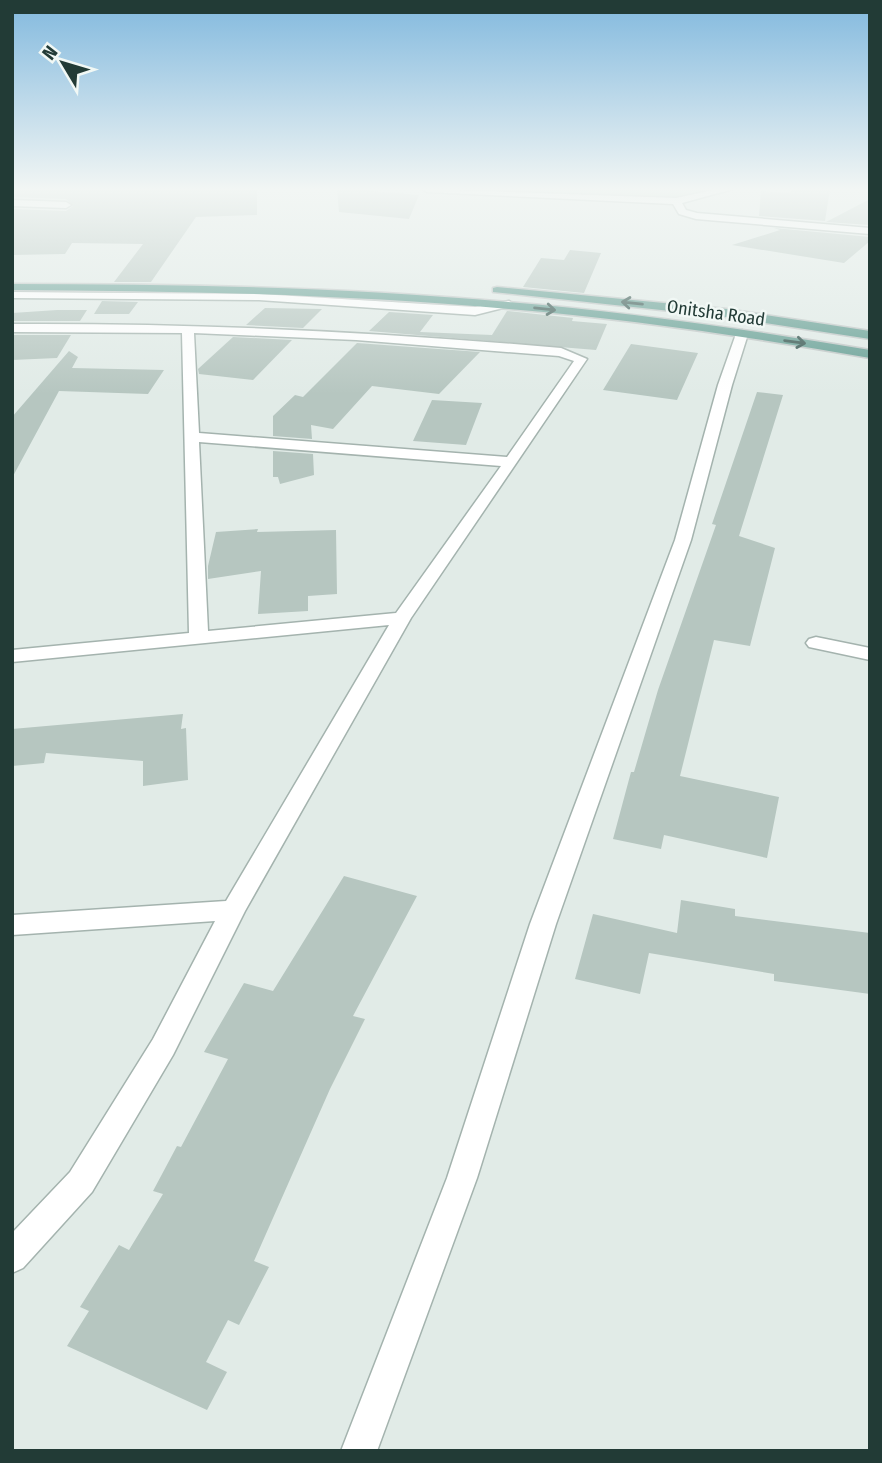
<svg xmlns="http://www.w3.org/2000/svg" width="882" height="1463" viewBox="0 0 882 1463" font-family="'Fira Sans Condensed',sans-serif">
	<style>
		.green { fill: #badcc5 }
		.building { fill: #b6c6c0 }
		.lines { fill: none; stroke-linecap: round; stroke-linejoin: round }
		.minor-casing { stroke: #a4b3ae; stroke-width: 3 }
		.primary-casing { stroke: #c1c8c7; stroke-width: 3 }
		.minor { fill: #fff; fill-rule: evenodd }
		.primary { fill: #669f94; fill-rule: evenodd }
		.oneway { stroke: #33544e }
		.labels { text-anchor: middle; stroke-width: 5; stroke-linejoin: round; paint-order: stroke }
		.far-street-label { font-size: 18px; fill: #223b36; stroke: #f1f8f5 }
	</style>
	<rect width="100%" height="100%" fill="#e1ebe7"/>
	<path class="green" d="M 430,189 L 720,189 L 676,201 Z"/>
	<path class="building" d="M 12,189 L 257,190 L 257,215 L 196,217 L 151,282 L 114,282 L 143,244 L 72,243 L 65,254 L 12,255 L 12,209 L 66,211 L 73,206 L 66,199 L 12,197 Z
		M 337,189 L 349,189 L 419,195 L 409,219 L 339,212 Z
		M 794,189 L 830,189 L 825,221 L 759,216 L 761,191 L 789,193 Z
		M 870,199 L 870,225 L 826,222 Z
		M 774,228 L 870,237 L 870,241 L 844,263 L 732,245 L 780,230 Z
		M 570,250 L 601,253 L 584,293 L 523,287 L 541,258 L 564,260 Z
		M 102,301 L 138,302 L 129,314 L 94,314 Z
		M 265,308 L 322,309 L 303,328 L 246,325 Z
		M 57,310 L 87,310 L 80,321 L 12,321 L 12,313 Z
		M 507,311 L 573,318 L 572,321 L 607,324 L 596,350 L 369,331 L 389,312 L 433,315 L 420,332 L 492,335 Z
		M 12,335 L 71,335 L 57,358 L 12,360 Z
		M 233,337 L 292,340 L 253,380 L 199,374 L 198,369 Z
		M 357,343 L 480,352 L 439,394 L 372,386 L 333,429 L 311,425 L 312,439 L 273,436 L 273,416 L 295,395 L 303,397 Z
		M 631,344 L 698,353 L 677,400 L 603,390 Z
		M 69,351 L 78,357 L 72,368 L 164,370 L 148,394 L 59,391 L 12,478 L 12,417 Z
		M 757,392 L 783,395 L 739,536 L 775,548 L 750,646 L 714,640 L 680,776 L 779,797 L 767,858 L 664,835 L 661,849 L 613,839 L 631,772 L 634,772 L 658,690 L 716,525 L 712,524 Z
		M 432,400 L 482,403 L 466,445 L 413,441 Z
		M 273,451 L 313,454 L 314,475 L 280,484 L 278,477 L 273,477 Z
		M 258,529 L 257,532 L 336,530 L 337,594 L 308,596 L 308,611 L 258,614 L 261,571 L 208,579 L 208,566 L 216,532 Z
		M 183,714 L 181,729 L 186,728 L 188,780 L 143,786 L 143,761 L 46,753 L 44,763 L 12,766 L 12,729 Z
		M 344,876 L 417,896 L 353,1016 L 365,1019 L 330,1089 L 254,1261 L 269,1267 L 239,1325 L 228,1320 L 206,1362 L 227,1372 L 207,1410 L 67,1346 L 89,1311 L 80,1307 L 119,1245 L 129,1250 L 163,1194 L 153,1191 L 177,1146 L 181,1147 L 228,1059 L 204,1052 L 244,983 L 273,991 Z
		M 681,900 L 735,909 L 735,916 L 870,933 L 870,994 L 774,981 L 774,974 L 649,953 L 640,994 L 575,979 L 593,914 L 677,933 Z"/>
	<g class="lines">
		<defs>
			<path id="minor" d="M 422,189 L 676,198 L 718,189 L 733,189 L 682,203 L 686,210 L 697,213 L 870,228 L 870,234 L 696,219 L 679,214 L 673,204 L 427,192 Z
				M 12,200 L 66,202 L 71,205 L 66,208 L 12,206 Z
				M 12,292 L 259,294 L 475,307 L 509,301 L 515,305 L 475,315 L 259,300 L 12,298 Z
				M 12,324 C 196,323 378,332 561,348 L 587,359 L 411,618 L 245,911 L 173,1055 L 92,1192 L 23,1268 L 12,1273 L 12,1233 L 70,1172 L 153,1039 L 215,921 L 12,935 L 12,915 L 226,901 L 389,625 L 12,662 L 12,650 L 189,633 L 182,333 L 12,332 ZM 194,333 L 356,340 L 559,356 L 574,361 L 507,457 L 199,433 ZM 199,442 L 501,466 L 396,613 L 208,631 Z
				M 742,330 L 748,334 L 732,385 L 691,540 L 556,924 L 477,1178 L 377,1451 L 341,1451 L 447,1178 L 530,924 L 675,540 L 718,385 L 736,334 Z
				M 816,637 L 870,648 L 870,660 L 809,647 L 806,643 L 809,639 Z"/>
			<path id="primary" d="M 12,284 C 178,284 344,287 508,302 C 630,312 750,330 870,350 L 870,358 C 750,337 630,319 509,309 C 344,294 178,291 12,290 Z
				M 497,287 L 726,309 L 870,331 L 870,339 L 726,317 L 493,292 L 493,288 Z"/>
		</defs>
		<use href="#minor" class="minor-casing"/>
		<use href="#primary" class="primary-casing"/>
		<use href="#minor" class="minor"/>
		<use href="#primary" class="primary"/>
	</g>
	<defs><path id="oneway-shaft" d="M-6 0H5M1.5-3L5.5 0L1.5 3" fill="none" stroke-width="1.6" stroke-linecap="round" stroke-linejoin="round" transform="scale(1.75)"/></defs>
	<g class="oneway">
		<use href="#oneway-shaft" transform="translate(632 303) rotate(-174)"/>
		<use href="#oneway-shaft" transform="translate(545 309) rotate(6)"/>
		<use href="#oneway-shaft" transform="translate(795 342) rotate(8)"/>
	</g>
	<linearGradient id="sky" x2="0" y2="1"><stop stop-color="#82b9de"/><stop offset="0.48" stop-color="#f2f6f4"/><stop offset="1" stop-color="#f2f6f4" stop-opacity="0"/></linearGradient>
	<rect width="882" height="394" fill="url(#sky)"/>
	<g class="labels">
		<g class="far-street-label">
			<text transform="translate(716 313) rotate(8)" y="6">Onitsha Road</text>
		</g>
	</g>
	<rect width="882" height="1463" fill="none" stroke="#223b36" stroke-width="28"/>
	<g transform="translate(63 63) rotate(308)" stroke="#f1f8f5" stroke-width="5" paint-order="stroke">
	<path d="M0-5L12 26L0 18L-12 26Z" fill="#223b36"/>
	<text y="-10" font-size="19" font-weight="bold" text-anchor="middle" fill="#223b36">N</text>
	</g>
</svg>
